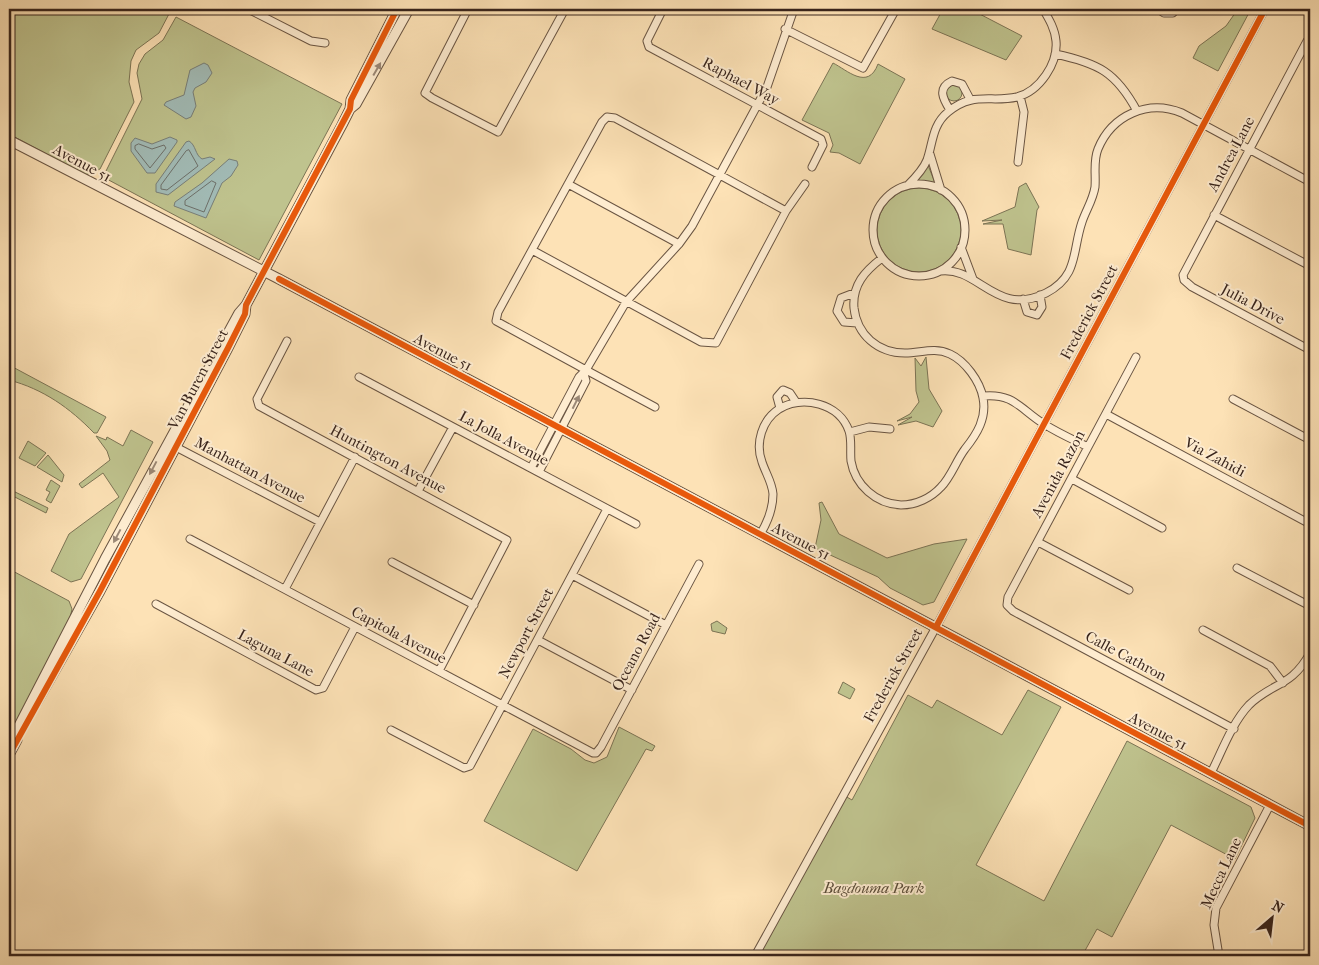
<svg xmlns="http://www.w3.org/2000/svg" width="1319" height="965" viewBox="0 0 1319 965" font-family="'IM FELL French Canon',serif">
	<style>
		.green { fill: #bfc38e; stroke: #7c7455 }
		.water { fill: #a2bcb7; stroke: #787f79 }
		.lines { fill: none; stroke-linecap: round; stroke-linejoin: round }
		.shore { stroke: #6d706a; stroke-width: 1 }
		.minor-casing { stroke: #695442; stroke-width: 9 }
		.tertiary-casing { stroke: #695442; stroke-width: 11 }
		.minor { stroke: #feecd0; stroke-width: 7 }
		.tertiary { stroke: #feecd0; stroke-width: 9 }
		.cycleway-casing { stroke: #feecd0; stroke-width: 9 }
		.cycleway { stroke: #e8590c; stroke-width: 6 }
		.oneway { fill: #9b8876 }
		.labels { text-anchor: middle; stroke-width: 4; stroke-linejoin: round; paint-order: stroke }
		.street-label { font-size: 15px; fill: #38241c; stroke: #feecd0 }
		.park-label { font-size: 15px; font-style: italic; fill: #5a4c38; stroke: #feecd0 }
	</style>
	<rect width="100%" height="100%" fill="#fde2b6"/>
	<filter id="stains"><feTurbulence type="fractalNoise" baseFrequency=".004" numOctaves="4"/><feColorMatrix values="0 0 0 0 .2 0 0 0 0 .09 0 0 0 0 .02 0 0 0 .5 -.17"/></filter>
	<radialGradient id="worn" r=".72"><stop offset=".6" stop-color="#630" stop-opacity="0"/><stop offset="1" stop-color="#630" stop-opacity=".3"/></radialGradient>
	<path class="green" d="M 9,9 L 164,9 L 170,12 L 159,33 L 136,50 L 131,61 L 129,82 L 134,102 L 100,169 L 86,175 L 9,134 Z
		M 943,9 L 970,9 L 1022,36 L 1006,60 L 932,29 Z
		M 1238,9 L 1251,9 L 1218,71 L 1193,58 L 1199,46 L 1226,26 Z
		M 176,17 L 342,104 L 259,260 L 103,177 L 142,99 L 137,73 L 139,64 L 145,54 L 163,40 Z
		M 833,63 C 847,70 868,91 878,64 L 905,79 L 860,164 L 839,153 L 830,152 L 833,145 L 829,133 L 802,120 Z
		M946 93a8 8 0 1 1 16 0a8 8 0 1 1-16 0Z
		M 928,165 L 935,183 L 934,185 L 917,182 Z
		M 1026,183 L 1039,207 L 1037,210 L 1031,255 L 1008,249 L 1003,224 L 983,224 L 1002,220 L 982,221 L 1015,207 L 1019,187 Z
		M877 230a42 42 0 1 1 84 0a42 42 0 1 1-84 0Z
		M 926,357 L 929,389 L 942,411 L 933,427 L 916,421 L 898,425 L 912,417 L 897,421 L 910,414 L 919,402 L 916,391 L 915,358 L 921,366 Z
		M 9,365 L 106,417 L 97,433 L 94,433 C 70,408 43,389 9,380 Z
		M 131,430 L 153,442 L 81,579 L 71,582 L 51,571 L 69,534 L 119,497 L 103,473 L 82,488 L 79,484 L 110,460 L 107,451 L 96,436 L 106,440 L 107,437 L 123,446 Z
		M 28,441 L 46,453 L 35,466 L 19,458 Z
		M 48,455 L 64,475 L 62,482 L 37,467 Z
		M 51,480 L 60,486 L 51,503 L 46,500 L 50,492 L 46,490 Z
		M 9,489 L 48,508 L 46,513 L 9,494 Z
		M 822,502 L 839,534 L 887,558 L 934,544 L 967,539 L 934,602 L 923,605 L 890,588 L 878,577 L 815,548 L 821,520 L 819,503 Z
		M 9,569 L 69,601 L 72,609 L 69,623 L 9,739 Z
		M 717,621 L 727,628 L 725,634 L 712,631 L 711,624 Z
		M 843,682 L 855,689 L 850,699 L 838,693 Z
		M 1028,690 L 1061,707 L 976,865 L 1044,901 L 1127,741 L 1251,807 L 1255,818 L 1235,859 L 1171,825 L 1112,937 L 1097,929 L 1082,956 L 759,956 L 845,796 L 852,800 L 908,695 L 932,708 L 937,700 L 1002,735 Z
		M 619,727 L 655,746 L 652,751 L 646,749 L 577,871 L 484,821 L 533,729 L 571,749 L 585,760 L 594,763 L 607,757 Z"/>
	<path class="water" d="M 204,63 L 208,65 L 212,73 L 206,82 L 195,88 L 193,92 L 196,106 L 191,117 L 186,119 L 164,105 L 166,102 L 184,95 L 190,70 Z
		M 170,137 L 177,140 L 177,142 L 155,173 L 147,173 L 131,151 L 131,143 L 135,138 L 152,144 Z
		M 189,141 C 196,145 195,155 202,159 L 210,157 L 215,159 L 168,195 L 156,192 L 156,184 L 186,142 Z
		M 229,159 L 237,161 L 238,165 L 231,176 L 222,183 L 206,218 L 174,206 L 175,202 L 202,183 Z"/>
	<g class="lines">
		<path class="shore" d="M 139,144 L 152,149 L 164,145 L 166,148 L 150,168 L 135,149 L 135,146 Z
			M 189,150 L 198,166 L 167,190 L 161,189 L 161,185 L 186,151 Z
			M 212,181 L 216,183 L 204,212 L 185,205 L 185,201 Z"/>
		<defs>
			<path id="minor" d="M 248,9 L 311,41 L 325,43
				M 468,9 L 425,93 L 432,98 L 498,132 L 565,9
				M 663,9 L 647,41 L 649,47 L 821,139 L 823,145 L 812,167
				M 1158,9 L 1164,13 L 1173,13 L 1176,9
				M 785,29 L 863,68 L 896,9
				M 1307,41 L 1183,275 L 1184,280 L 1192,287 L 1310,350
				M 1055,54 C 1098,63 1116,72 1137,111
				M 950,110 C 943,99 937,88 952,81 L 962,84 L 970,99
				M 930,154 L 941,190
				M 1018,162 L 1024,112 L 1020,96
				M 568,184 L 679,244
				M873 230a46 46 0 1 1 92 0a46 46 0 1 1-92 0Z
				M 908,185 C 915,178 923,170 927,160 C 933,143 932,125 948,112 C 973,91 991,103 1017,97 C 1040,91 1058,63 1056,41 C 1055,29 1049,19 1043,9
				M 1214,215 L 1310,266
				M 961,247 L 973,279
				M 532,250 L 701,342 L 716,343 L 786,211 L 805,184
				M 940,271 C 979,266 996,318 1046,293 C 1079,276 1072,251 1082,222 C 1086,210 1093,200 1095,187 C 1096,174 1093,161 1098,149 C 1112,115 1148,99 1182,113 L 1310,182
				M 854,293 L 841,298 L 837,311 L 844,322 L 857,323
				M 1023,299 L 1027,312 L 1037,315 L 1042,307 L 1040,295
				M 287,341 L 257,399 L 259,406 L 507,540 L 439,671
				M 1136,357 L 1008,597 L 1007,605 L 1013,611 L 1234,729
				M 359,377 L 636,524
				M 983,396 C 1014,393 1020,409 1044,424 C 1058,433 1074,440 1088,447
				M 1233,399 L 1310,440
				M 655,407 L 586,370 L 626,302 L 679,244 L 692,226 L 767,87 L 794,9
				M 780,408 L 777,397 L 783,390 L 790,393 L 796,402
				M 1106,414 L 1310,524
				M 850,432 L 869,427 L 890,429
				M 172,445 L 320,522
				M 531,468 L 579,377 L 586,370 L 496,321 L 498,312 L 602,122 L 607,117 L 615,118 L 786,211
				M 539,472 L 586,381 L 584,374
				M 1072,479 L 1162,528
				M 418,491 L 453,427
				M 761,533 C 768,521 773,509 773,494 C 772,482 766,474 762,462 C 755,443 762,420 779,409 C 803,395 839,403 849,431 C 852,440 850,451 851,461 C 855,485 876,504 901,505 C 916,505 931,498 941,487 C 951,477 956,461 965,449 C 977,434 987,418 983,398 C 980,381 965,361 950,354 C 934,347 921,353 905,353 C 878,353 857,335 854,308 C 852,285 865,271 882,258
				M 190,539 L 593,753 L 596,753 L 601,747 L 699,564
				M 1038,542 L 1129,590
				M 392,562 L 474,605
				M 1237,568 L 1310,606
				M 572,575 L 666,625
				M 285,589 L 355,457
				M 156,604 L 316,690 L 323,688 L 355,627
				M 1203,630 L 1270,666 L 1283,683
				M 538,640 L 632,690
				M 391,730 L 464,768 L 470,766 L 607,509
				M 1211,773 C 1222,751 1232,723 1249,705 C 1271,683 1292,687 1310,653
				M 755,956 L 936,627 L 1265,9
				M 1219,956 L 1214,925 L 1216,908 L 1270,805"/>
			<path id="tertiary" d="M 350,109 L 356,104 L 409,9
				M 9,140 L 279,279 L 1310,826
				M 37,702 L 100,591 L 228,348 L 245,314 L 246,305
				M 9,745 L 105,559 L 239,313 L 246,305 L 342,125 L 350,109 L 351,100 L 397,9
				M 9,755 L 17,740"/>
		</defs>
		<use href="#minor" class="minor-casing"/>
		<use href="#tertiary" class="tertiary-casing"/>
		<use href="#minor" class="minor"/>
		<use href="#tertiary" class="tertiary"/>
		<defs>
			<path id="cycleway" d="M 279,279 L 1310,826
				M 936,627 L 1265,9
				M 9,755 L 100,591 L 228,348 L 245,314 L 246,305 L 350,109 L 351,100 L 397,9"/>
		</defs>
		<use href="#cycleway" class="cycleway-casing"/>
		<use href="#cycleway" class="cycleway"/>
	</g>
	<defs><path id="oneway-solid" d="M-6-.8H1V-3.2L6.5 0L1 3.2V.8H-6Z" transform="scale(1.25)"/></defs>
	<g class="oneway">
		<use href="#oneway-solid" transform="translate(377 69) rotate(-60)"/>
		<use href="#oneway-solid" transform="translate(576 402) rotate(-63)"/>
		<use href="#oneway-solid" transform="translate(153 468) rotate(118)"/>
		<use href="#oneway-solid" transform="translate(117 536) rotate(118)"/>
	</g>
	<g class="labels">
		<g class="street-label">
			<text transform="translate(741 81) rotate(28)" y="5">Raphael Way</text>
			<text transform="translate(1231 154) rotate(-62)" y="5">Andrea Lane</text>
			<text transform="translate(82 163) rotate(28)" y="5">Avenue 51</text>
			<text transform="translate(1253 304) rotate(28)" y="5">Julia Drive</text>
			<text transform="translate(1089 312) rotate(-62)" y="5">Frederick Street</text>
			<text transform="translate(443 352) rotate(28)" y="5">Avenue 51</text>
			<text transform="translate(198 379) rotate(-62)" y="5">Van Buren Street</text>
			<text transform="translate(504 438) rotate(28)" y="5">La Jolla Avenue</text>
			<text transform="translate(1215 457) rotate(28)" y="5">Via Zahidi</text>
			<text transform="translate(388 459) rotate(28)" y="5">Huntington Avenue</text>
			<text transform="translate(250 470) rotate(28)" y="5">Manhattan Avenue</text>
			<text transform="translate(1058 474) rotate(-62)" y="5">Avenida Razon</text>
			<text transform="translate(801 541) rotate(28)" y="5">Avenue 51</text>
			<text transform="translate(526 633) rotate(-62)" y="5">Newport Street</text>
			<text transform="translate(399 635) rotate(28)" y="5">Capitola Avenue</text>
			<text transform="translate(636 652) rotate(-62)" y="5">Oceano Road</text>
			<text transform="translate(276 653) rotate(28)" y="5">Laguna Lane</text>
			<text transform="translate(1126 656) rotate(28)" y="5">Calle Cathron</text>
			<text transform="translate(893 675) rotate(-61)" y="5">Frederick Street</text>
			<text transform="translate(1158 731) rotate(28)" y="5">Avenue 51</text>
			<text transform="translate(1221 873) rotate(-65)" y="5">Mecca Lane</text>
		</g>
		<g class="park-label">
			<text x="874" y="893">Bagdouma Park</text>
		</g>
	</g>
	<rect width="1319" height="965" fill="none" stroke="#fde2b6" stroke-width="30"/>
	<rect x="10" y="10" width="1299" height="945" fill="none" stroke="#38241c" stroke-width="2.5"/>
	<rect x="15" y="15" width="1289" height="935" fill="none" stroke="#38241c"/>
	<g transform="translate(1272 918) rotate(28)" stroke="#feecd0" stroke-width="4" paint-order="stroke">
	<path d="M0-4L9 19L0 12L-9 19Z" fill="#38241c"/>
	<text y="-8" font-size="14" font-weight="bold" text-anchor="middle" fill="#38241c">N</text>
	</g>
	<rect width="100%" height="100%" filter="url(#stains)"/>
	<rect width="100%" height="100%" fill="url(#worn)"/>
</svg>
